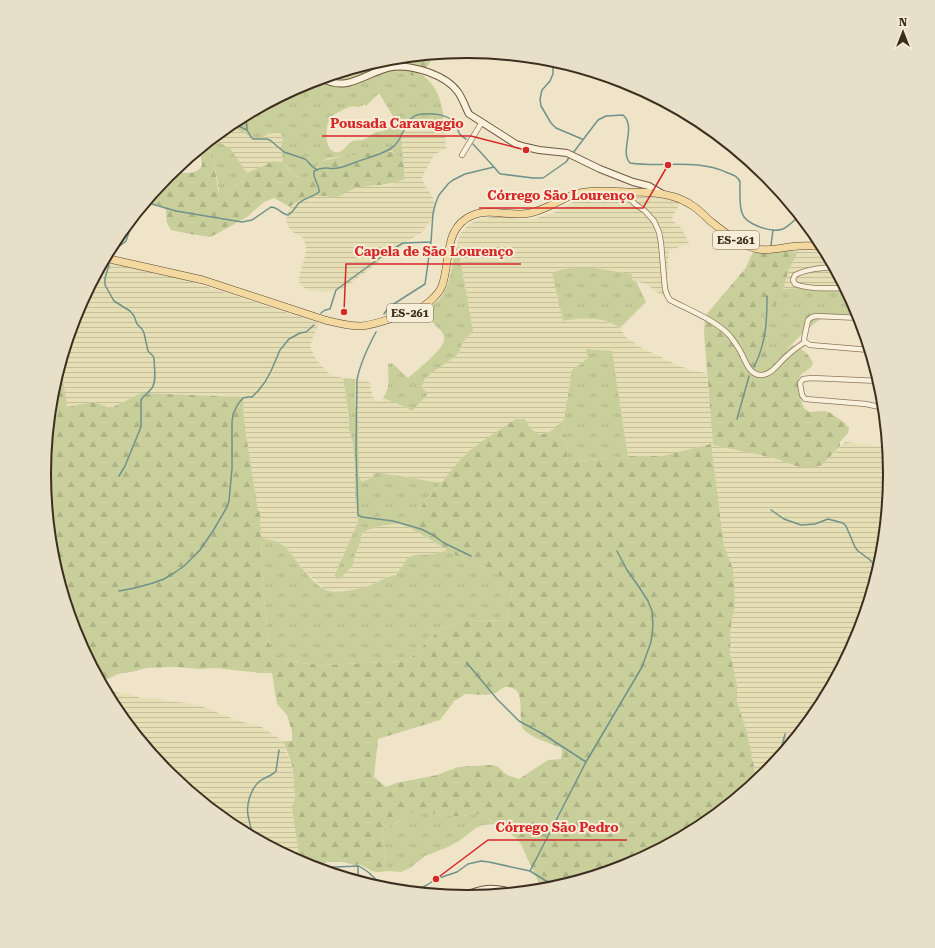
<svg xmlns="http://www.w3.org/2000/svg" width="935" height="948" viewBox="0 0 935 948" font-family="'Roboto Serif',serif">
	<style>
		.farmland { fill: url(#farmland-rules) }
		.grass { fill: url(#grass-tufts); fill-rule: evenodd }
		.forest { fill: url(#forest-firs); fill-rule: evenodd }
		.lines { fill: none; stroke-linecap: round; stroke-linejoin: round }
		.stream { stroke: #6f938a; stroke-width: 1.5 }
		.street-casing { stroke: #8d765c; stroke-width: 6 }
		.secondary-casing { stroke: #6f573f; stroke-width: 8 }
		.primary-casing { stroke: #5b4430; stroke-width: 8 }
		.street { stroke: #faf1dc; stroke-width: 4.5 }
		.secondary { stroke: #faf1dc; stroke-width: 6 }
		.primary { stroke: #f3d9a0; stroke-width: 7 }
		.labels { text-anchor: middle; stroke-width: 4; stroke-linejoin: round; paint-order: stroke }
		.shield { fill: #f7eed8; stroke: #756857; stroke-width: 1 }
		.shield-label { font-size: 11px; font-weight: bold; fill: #3d2e20 }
		.rim { fill: none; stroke: #3d2e20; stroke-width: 2 }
		.leader { fill: none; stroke: #d62828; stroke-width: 1.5 }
		.callout-dot { fill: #d62828; stroke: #f7eed8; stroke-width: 1.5 }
		.callout-label { font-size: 13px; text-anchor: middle; font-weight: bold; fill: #d62828; stroke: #f7eed8; stroke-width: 4; stroke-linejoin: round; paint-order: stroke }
	</style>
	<defs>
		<pattern id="farmland-rules" width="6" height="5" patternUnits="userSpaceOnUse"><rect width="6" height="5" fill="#e6deb5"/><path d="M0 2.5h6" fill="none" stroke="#c6bf9b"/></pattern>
		<pattern id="grass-tufts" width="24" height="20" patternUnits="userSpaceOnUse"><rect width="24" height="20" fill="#c9cf9b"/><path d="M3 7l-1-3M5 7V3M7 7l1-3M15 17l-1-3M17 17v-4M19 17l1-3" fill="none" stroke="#aeb285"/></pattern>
		<pattern id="forest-firs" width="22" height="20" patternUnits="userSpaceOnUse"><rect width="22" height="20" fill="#c9cf9b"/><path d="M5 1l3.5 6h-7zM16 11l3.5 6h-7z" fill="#aeb285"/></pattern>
	</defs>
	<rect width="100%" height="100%" fill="#f0e4c8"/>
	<path class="farmland" d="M 420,121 L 437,121 L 444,122 L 446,148 L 434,155 L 422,177 L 424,184 L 433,198 L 435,208 L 435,213 L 432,219 L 421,233 L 409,240 L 343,289 L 322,292 L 308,290 L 303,287 L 299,282 L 299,277 L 305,256 L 306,248 L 305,242 L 302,237 L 291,231 L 288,225 L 286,222 L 288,210 L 294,204 L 301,200 L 311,197 L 326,196 L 335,197 L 339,196 L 355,188 L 375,184 L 386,185 L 393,183 L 405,179 L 401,144 L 401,131 L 406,124 Z
		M 229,125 L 240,130 L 255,140 L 258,140 L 268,134 L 280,131 L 283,138 L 281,148 L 283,163 L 274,161 L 247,173 L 235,157 L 235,154 L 214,140 L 210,143 L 210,140 Z
		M 603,195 L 663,198 L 673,200 L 680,203 L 671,220 L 680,226 L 689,243 L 669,251 L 667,281 L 671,298 L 667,298 L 661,295 L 646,284 L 636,281 L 633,282 L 632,274 L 594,268 L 577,268 L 563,269 L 552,273 L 563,320 L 572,319 L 592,318 L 611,323 L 620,328 L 626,337 L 642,348 L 675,364 L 692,371 L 707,373 L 713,445 L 774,458 L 796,466 L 822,465 L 845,442 L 878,446 L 887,448 L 883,460 L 883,467 L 886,475 L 891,478 L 883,557 L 859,636 L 819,709 L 767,774 L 757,782 L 747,732 L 737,702 L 737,685 L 730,654 L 731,623 L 734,612 L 735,599 L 733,569 L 724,546 L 711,445 L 662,456 L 628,457 L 612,352 L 587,350 L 588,358 L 572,370 L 564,419 L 556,427 L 549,432 L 542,434 L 535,433 L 529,427 L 525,419 L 509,424 L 469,451 L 459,461 L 451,472 L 441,483 L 381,473 L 375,473 L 369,479 L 365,481 L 362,481 L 359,479 L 358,470 L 359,466 L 358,420 L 355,402 L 355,379 L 363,380 L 363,381 L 368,381 L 370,383 L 372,395 L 375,400 L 380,402 L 383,398 L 403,406 L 412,411 L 428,394 L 421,387 L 424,383 L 425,378 L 457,355 L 459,352 L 463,342 L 473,331 L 462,269 L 457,245 L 460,234 L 466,227 L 476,220 L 491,217 L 505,216 L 525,220 L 537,218 L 559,211 L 569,204 L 577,200 L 591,196 Z
		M 793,251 L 805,251 L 827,252 L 847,290 L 807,288 L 783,289 L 789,269 L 797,254 Z
		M 103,261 L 167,274 L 319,323 L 310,345 L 314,356 L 320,364 L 330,375 L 343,378 L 349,416 L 349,429 L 353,444 L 355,465 L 355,495 L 358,522 L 335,574 L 340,579 L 353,565 L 354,558 L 361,540 L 362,533 L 373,528 L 390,524 L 399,524 L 409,527 L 446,549 L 445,551 L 434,554 L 423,554 L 407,559 L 396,575 L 388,576 L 370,586 L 361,589 L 330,591 L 324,589 L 305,571 L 284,546 L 273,540 L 261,538 L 260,511 L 258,510 L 244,422 L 243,397 L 141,393 L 111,408 L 93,402 L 67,407 L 61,362 L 76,312 Z
		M 106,691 L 130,694 L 140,698 L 157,698 L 169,701 L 186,703 L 201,706 L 239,721 L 260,726 L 283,741 L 290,760 L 293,770 L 294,788 L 295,796 L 295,799 L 292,808 L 299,853 L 288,856 L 232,826 L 168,773 L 115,709 Z"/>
	<path class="grass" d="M 390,69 L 401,73 L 413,76 L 417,73 C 436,80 443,103 444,122 C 432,120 402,118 401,134 L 403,159 L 392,151 L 330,158 L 324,160 L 315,168 L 311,175 L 305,178 L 295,176 L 283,163 L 281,148 L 283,138 L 280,132 L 268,134 L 257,140 L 229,125 L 232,122 L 306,83 L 323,77 L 356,77 L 360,75 L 366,75 ZM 379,93 L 394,118 C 392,122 389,128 385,130 C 382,132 379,131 376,132 C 371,134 367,139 363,140 C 359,141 356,140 353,141 C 347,143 345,150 339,152 C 327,155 325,136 327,129 C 327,124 329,121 330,117 C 336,114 343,109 349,107 C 358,105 356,110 365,104 L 366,106 Z
		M 214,140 L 230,148 L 247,173 C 244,182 229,192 219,194 L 219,189 L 210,143 Z
		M 457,245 L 462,269 L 473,331 L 463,342 L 459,352 L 457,355 L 425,378 L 424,383 L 421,387 L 428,394 L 412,411 L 403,406 L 383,398 C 391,386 388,378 388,364 L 392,363 L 408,378 C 416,371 443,350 444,340 C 445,337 443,334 442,332 C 440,329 437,328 435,325 C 430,320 429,315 429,308 C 432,305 436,303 439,300 C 452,284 451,263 457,245 Z
		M 577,268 L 594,268 L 632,274 L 633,281 L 636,281 L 646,302 L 620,328 C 617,326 614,324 611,323 C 597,317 578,318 563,321 L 552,273 L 563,269 Z
		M 807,288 L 847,290 L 855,305 L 854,315 L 832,314 L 820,319 L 803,333 L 789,347 L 777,365 C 764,358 769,348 767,337 C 766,328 763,320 760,312 L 780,300 L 783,289 Z
		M 586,349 L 612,351 L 628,457 L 598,459 L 568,462 L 564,419 L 572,370 L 588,358 Z
		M 343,378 L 355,379 L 355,402 L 358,420 L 359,466 C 358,472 358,477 362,481 C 368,481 372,477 375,473 L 381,473 L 441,483 L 433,493 L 426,499 L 409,527 C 406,526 403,525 400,524 C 390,523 370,528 362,533 L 361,540 L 354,558 L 353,565 L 340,579 L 337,579 L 335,578 L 335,574 L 358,522 L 355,495 L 355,465 L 353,444 L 349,429 L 349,416 Z
		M 261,538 C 269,539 277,541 284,546 C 287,548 289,552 292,555 C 299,564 317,589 329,591 C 336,593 364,589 371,585 C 380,581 386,576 396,575 L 407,559 L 414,555 L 434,554 L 445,551 L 484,567 L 507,579 L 512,589 L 507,620 L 465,621 L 438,631 L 415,654 L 406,661 L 322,665 L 290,662 L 274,653 L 268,641 L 263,588 Z
		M 422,810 L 441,816 L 463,816 L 475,814 L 482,814 L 496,824 L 483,825 L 476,828 L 459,841 L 448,847 L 425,856 L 410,868 L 401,872 L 387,871 L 382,829 L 397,823 L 402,819 L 415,811 Z
		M 532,868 L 544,876 L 561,886 L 550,889 L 541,890 L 540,885 Z"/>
	<path class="forest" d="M 433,54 C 431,57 431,60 429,64 C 427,69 418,73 413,76 L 401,73 L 390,69 L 366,75 L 360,75 L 345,81 L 334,81 L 323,77 L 385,59 Z
		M 210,140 L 219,194 C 229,192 244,182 247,173 L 274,161 L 283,163 C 289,170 295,179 305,177 C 313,176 316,166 323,161 C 327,158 388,150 392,152 C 396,153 399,157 403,159 L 405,179 C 389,186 373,184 356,188 C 349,190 343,195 337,197 C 333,198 329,196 325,196 C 312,196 299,198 290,207 L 274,198 L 264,202 L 247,217 L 220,232 L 210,237 L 190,234 L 171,230 L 167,223 L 166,210 L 159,205 L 145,203 L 171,172 C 179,173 200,176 202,164 C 202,163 201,158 201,157 L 195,153 Z
		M 789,251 L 793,251 L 797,254 L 789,269 L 780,300 L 773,306 L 760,312 C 763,320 766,328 767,337 C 769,348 764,358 777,364 L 785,352 L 792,345 C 803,349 808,353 813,363 C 810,371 803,371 800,376 C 796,383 801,401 804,408 C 805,409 808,411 809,412 L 823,411 L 829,412 L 845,423 L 849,428 L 848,433 L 840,442 L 840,446 L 822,465 L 810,468 L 796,466 L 774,458 L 713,445 L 704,333 L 705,316 L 745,269 L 753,252 L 767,254 Z
		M 61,362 L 67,407 L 93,402 L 111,408 L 141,393 L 243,397 L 244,422 L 258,510 L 260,511 L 263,588 L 268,641 L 274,653 L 290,662 L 322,665 L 406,661 L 415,654 L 438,631 L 465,621 L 507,620 L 512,589 L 504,589 L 506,579 L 484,567 L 445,551 L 446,549 L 409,527 L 426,499 L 433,493 L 459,461 L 469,451 L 484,440 L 516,419 L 525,419 C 537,443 549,435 564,419 L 568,462 L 631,456 L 662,456 L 711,444 L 724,546 L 733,569 L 735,599 L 734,612 L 731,623 L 730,654 L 737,685 L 737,702 L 747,732 L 757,782 L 703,826 L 629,865 L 561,886 L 544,876 L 532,868 L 528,860 L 521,844 L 516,838 L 482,814 L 475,814 L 463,816 L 441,816 L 422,810 L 415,811 L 402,819 L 397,823 L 382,829 L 387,871 C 382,872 375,873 370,870 C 366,868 363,865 358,864 L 358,866 L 343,862 L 327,862 L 316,868 L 305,865 L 300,862 L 292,808 C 296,797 295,797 294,787 C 293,781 294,776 293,771 C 292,761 287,751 283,741 L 292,741 L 292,731 L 287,715 L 277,704 L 272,673 L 261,673 L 215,668 L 201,669 L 176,667 L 146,668 L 136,671 L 118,674 L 108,679 L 99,678 L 76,636 L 52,556 L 44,474 L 52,391 ZM 505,687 C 530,686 515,719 524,730 C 532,738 550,743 561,748 L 562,752 L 561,759 L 548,760 L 519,779 L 507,775 L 497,766 L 490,765 L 458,767 L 437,775 L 396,783 L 386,787 L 374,777 L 378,739 L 440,720 L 455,700 L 458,699 L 465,694 L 487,695 L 496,693 L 501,689 Z"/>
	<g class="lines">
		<path class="stream" d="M 551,59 L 553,61 L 553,74 L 550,81 L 542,90 L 540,99 L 541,106 L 551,123 L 556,128 L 582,139
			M 246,114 L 247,130 L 251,137 L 253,139 L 266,139 L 270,140 L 284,152 L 305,159 C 309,162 311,167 316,169
			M 230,124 L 236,125 L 247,130
			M 473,144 L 494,167 L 499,173 L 501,174 L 533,178 L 543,178 L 566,162 L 570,156
			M 573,153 L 598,120 L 606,116 L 623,115 C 637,127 619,151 630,163 C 664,168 696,158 728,173 C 733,175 738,176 740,182 C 740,191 739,205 742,213 C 746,225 772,233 783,229 C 789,226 795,220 800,215
			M 145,202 L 176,211 L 242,222 L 252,220 L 271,207 C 278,207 281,214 288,215 C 294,212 295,207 299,203 C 304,198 313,197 319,192 C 320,183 312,180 314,171 C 325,165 329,170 338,168 C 344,167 350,164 356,162 C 367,158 380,155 390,149 C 405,141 403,115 422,114 C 431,113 447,114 454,122 C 459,130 457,134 466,139
			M 771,245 L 773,230
			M 114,252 C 116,247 122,245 126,241 L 135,215
			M 109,265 L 105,278 L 105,285 L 114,301 L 130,311 L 134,316 L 137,324 L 142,329 L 144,333 L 148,351 L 153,356 L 154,358 C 154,367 157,381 152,388 C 149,392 144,395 141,400 L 141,427 L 125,466 L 119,476
			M 321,313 L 325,310 L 330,309 L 336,290 L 385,254 L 403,243 L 431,242
			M 384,314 L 389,307 L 425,284 L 431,242 L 433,213 L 436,202 L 439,195 L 448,184 L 453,180 L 465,174 L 494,167
			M 376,332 C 368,347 360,363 357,380 L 356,449 L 358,515 L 362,517 L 393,521 L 421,529 L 433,535 L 444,543 L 471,556
			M 754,367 C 766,343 767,322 767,296
			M 737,419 L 748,380 L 749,376
			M 771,510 L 784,519 L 801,525 L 815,524 L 828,519 L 843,523 L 846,526 L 855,547 L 858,551 L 869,559 L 879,569
			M 119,591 L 135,588 L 153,583 L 164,579 L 174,573 L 184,566 L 200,550 L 213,531 L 227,507 L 229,501 L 232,468 L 232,422 L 233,414 L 238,404 L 243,398 L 248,397 L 252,397 L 258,391 L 265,382 L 271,371 L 280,350 L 289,339 L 300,333 L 306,332 L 314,325
			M 467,663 L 497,699 L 519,721 L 543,734 L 586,762
			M 776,762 L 781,750 L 785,734
			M 252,837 C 252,829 249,822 248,815 C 246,804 251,788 260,781 C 265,777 272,776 276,771 L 279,750
			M 358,866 L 358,881
			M 316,868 L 321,867 L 335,867 L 359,866 L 368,872 L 383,886 L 394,889 L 407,891 L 417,890 L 427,885 L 436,879 L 457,872 L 468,864 L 481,861 L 489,862 L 530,871 L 556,887
			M 530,871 L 586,762 L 642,667 L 651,642 L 653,626 L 652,611 L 648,601 L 639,587 L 627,570 L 617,551"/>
		<defs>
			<path id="street" d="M 462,155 L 482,122
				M 624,192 L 635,204 L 645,211 L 654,221 L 659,232 L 661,243 L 665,289 L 667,295 L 670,300 C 689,310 717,321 730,336 C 733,340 737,345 739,349 C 745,358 748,376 762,375 C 773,374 780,361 788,355 C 793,350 799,346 805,342
				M 835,267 C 821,268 807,269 795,275 L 793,280 L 795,284 C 811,290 830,288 846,288
				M 861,318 L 816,316 L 812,317 L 808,320 L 804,339 L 805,342 L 810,345 L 870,350
				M 880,381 L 812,378 L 803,379 L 800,383 L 802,395 L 805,399 L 866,404 L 884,408
				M 888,446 C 886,455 883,469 891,475"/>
			<path id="secondary" d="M 322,78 C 347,94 367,71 392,67 C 404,65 416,68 428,72 C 439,76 451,82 458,92 C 463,99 465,107 469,114 L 516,144 L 526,147 L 539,150 L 567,153 L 600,169 L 633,182 L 649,186 L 661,193
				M 460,897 C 483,888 491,886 515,893"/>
			<path id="primary" d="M 105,258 L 203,280 L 325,320 C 337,323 348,326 361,326 C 374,325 386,320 399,316 C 404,314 411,313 416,311 C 425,306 438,296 442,286 C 451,261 443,227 473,215 C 490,208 512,217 530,213 C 545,210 558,201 572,195 C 590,189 610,191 629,192 C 643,192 657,192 671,196 C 679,198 687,202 693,206 C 699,210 704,215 709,220 C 724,232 739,245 758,249 C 772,252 786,246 800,246 C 808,245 816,246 824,247"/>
		</defs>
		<use href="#street" class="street-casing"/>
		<use href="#secondary" class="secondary-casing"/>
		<use href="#primary" class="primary-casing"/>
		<use href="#street" class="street"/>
		<use href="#secondary" class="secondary"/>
		<use href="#primary" class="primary"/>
	</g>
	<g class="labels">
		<g class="shield">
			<rect x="713" y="231" width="46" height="18" rx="3"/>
			<rect x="387" y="304" width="46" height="18" rx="3"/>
		</g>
		<g class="shield-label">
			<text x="736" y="244">ES-261</text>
			<text x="410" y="317">ES-261</text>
		</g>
	</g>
	<path d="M0 0H935V948H0ZM51 474a416 416 0 1 1 832 0a416 416 0 1 1-832 0Z" fill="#e8dfc9" fill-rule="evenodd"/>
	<path class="rim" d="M51 474a416 416 0 1 1 832 0a416 416 0 1 1-832 0Z"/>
	<path class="leader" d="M526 150L471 136H322M668 165L643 208H479M344 312L346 264H521M436 879L488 840H627"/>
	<g class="callout-dot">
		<circle cx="526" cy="150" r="4"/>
		<circle cx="668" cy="165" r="4"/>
		<circle cx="344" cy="312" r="4"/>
		<circle cx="436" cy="879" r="4"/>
	</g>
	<g class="callout-label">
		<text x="397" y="128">Pousada Caravaggio</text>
		<text x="561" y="200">Córrego São Lourenço</text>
		<text x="434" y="256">Capela de São Lourenço</text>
		<text x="557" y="832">Córrego São Pedro</text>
	</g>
	<g transform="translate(903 32)" stroke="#f7eed8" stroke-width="3" paint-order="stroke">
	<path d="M0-3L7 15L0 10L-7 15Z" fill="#3d2e20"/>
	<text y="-6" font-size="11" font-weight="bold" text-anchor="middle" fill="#3d2e20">N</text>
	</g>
</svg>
